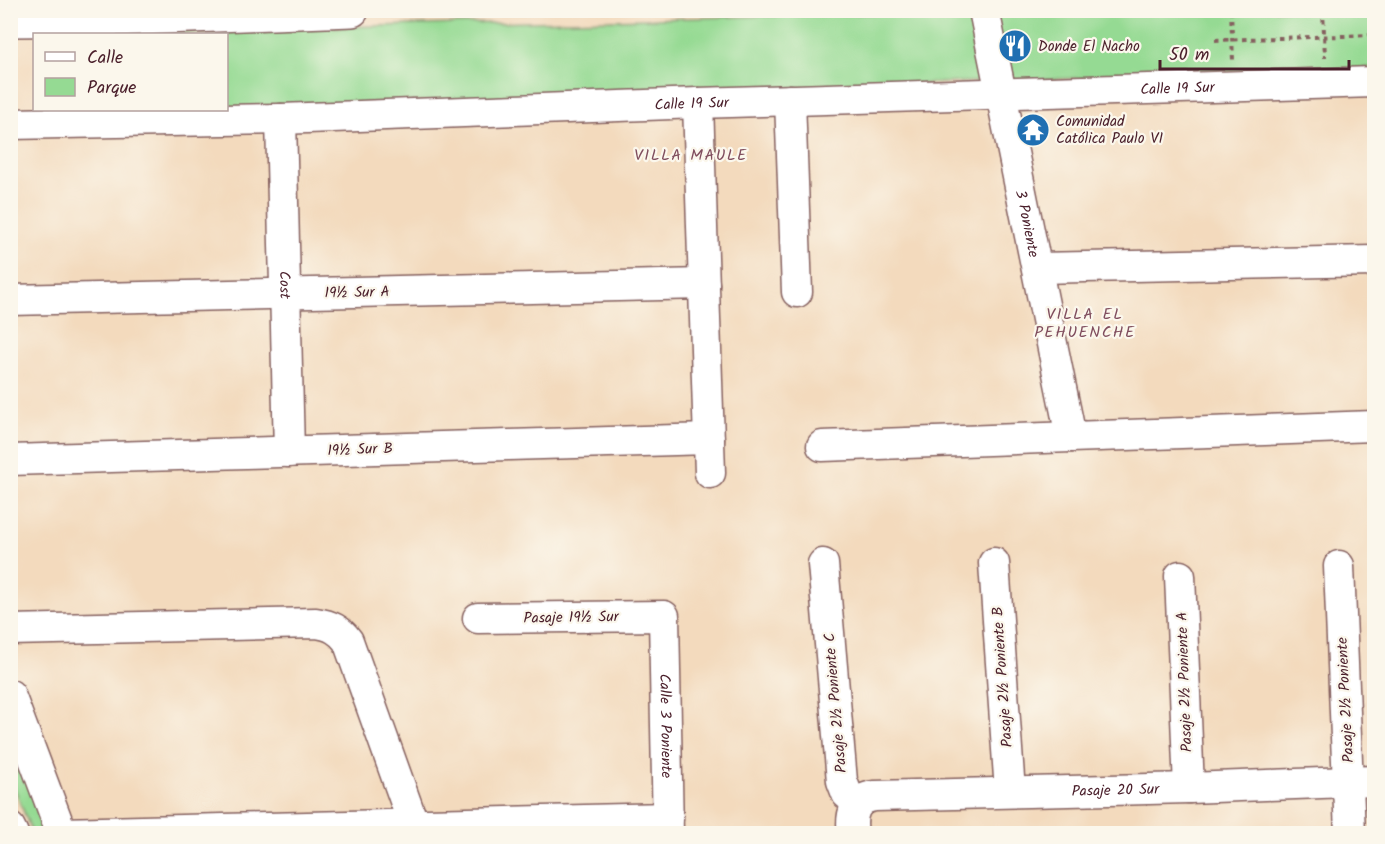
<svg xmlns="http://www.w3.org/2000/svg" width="1385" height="844" viewBox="0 0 1385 844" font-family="Kalam,sans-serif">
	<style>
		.green { fill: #95da93; stroke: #707c5f; stroke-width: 1.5 }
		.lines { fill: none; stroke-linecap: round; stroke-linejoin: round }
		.minor-casing { stroke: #85605e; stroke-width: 33 }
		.major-casing { stroke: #85605e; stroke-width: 36 }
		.path { stroke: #85605e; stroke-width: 4; stroke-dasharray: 4.5 4.5; stroke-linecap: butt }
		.minor { stroke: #fff; stroke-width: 30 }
		.major { stroke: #fff; stroke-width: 33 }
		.labels { text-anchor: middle; stroke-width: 4.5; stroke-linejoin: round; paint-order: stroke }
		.poi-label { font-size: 15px; fill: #4a1f2b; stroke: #fbf7ec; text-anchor: start }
		.street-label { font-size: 15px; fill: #4a1f2b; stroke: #fbf7ec }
		.neighbourhood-label { font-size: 16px; letter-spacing: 1.5px; fill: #804e5e; stroke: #fbf7ec }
	</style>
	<rect width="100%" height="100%" fill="#fbf7ec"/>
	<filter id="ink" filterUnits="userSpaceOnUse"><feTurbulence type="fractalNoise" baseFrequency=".0167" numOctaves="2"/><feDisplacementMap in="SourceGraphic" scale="12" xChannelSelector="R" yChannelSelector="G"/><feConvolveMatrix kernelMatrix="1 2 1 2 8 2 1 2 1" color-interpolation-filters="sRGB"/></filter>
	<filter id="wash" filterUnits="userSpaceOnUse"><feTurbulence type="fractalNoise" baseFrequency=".008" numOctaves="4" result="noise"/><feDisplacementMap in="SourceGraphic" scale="24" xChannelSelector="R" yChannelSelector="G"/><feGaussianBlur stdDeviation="1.35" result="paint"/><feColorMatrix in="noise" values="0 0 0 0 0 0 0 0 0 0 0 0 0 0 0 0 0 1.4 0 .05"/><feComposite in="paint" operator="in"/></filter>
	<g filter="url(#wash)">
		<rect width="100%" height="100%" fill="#f3dabd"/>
		<path class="green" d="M 1009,10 L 1374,10 L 1374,68 L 227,108 L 226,34 L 96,34 L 96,33 Z
			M 10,734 L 51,833 L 32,833 L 11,779 Z"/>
	</g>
	<g filter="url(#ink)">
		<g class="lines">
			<defs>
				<g id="minor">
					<path id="s1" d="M 984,10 L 1071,437"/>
					<path d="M 790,100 L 797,292"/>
					<path d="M 698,103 L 710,473"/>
					<path id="s2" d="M 281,119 L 289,452"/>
					<path id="s3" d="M 10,124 L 281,119 L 698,103 L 1374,82"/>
					<path d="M 1037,268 L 1374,261"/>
					<path d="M 10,300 L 704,284"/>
					<path d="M 822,446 L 1374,426"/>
					<path d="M 10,460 L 709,439"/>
					<path d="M 994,563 L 1010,792"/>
					<path d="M 823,564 L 842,781 L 847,794 L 858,804"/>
					<path d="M 1339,566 L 1350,834"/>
					<path d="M 1180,576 L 1189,788"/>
					<path id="s4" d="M 478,618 L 664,616 L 668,834"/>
					<path d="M 10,630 L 316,623 C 331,625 340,630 348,641 L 417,834"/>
					<path d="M 10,695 L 62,834"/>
					<path d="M 10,828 L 13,834"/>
					<path d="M 61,833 L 668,818"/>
					<path id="s5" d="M 853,834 C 850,815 854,798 875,796 L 1189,788 L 1374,781"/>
				</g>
				<path id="major" d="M 10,20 L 113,19 L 352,10"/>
			</defs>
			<use href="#minor" class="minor-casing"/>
			<use href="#major" class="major-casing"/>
			<path class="path" d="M 1231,10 L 1233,61
				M 1323,10 L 1325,58
				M 1215,40 L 1374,35"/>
			<use href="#minor" class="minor"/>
			<use href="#major" class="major"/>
		</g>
	</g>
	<defs>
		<symbol id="restaurant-disc" viewBox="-11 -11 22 22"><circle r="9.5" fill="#1f6fb2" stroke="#fbf7ec"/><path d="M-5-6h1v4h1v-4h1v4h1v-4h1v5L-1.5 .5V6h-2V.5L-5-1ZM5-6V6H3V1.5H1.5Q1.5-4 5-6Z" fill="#fff"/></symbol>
		<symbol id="temple-disc" viewBox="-11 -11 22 22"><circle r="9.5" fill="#1f6fb2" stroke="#fbf7ec"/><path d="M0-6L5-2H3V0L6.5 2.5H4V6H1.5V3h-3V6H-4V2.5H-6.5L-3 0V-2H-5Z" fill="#fff"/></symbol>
	</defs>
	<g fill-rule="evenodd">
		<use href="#restaurant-disc" x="996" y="27" width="38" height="38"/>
		<use href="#temple-disc" x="1014" y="111" width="38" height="38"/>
	</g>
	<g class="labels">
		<g class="poi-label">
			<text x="1038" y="51">Donde El Nacho</text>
			<text x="1056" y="126">Comunidad<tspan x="1056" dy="17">Católica Paulo VI</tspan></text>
		</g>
		<g class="street-label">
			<text dy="5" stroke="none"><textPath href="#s3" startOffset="1168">Calle 19 Sur</textPath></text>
			<text dy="5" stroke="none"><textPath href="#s3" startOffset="682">Calle 19 Sur</textPath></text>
			<text dy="5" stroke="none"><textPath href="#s1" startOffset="218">3 Poniente</textPath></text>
			<text dy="5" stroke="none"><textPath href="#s2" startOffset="166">Cost</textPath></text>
			<text transform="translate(357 292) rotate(-1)" y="5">19½ Sur A</text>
			<text transform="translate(360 449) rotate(-2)" y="5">19½ Sur B</text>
			<text transform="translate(571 617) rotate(-1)" y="5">Pasaje 19½ Sur</text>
			<text transform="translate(1002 677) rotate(-94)" y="5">Pasaje 2½ Poniente B</text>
			<text transform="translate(1184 682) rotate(-92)" y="5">Pasaje 2½ Poniente A</text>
			<text transform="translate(1345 700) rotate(-93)" y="5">Pasaje 2½ Poniente</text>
			<text transform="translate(835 703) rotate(-95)" y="5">Pasaje 2½ Poniente C</text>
			<text dy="5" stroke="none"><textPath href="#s4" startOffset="296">Calle 3 Poniente</textPath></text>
			<text dy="5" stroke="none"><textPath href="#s5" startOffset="291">Pasaje 20 Sur</textPath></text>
		</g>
		<g class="neighbourhood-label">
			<text x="691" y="160">VILLA MAULE</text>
			<text x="1085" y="319">VILLA EL<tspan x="1085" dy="18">PEHUENCHE</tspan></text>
		</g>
	</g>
	<rect width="1385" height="844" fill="none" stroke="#fbf7ec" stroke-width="36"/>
	<rect x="33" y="33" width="195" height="78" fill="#fbf7ec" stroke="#b4a19f" stroke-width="1.5"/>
	<rect x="45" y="52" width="30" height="9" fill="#ffffff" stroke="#b4a19f" stroke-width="1.5"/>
	<text x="87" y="63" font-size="18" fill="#4a1f2b">Calle</text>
	<rect x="45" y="78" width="30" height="18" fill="#95da93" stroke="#b4a19f" stroke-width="1.5"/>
	<text x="87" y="93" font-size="18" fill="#4a1f2b">Parque</text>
	<path d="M1160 60v9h189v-9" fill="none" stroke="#4a1f2b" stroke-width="3"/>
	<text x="1169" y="60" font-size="18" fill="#4a1f2b" stroke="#fbf7ec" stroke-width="4.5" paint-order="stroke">50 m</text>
</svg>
